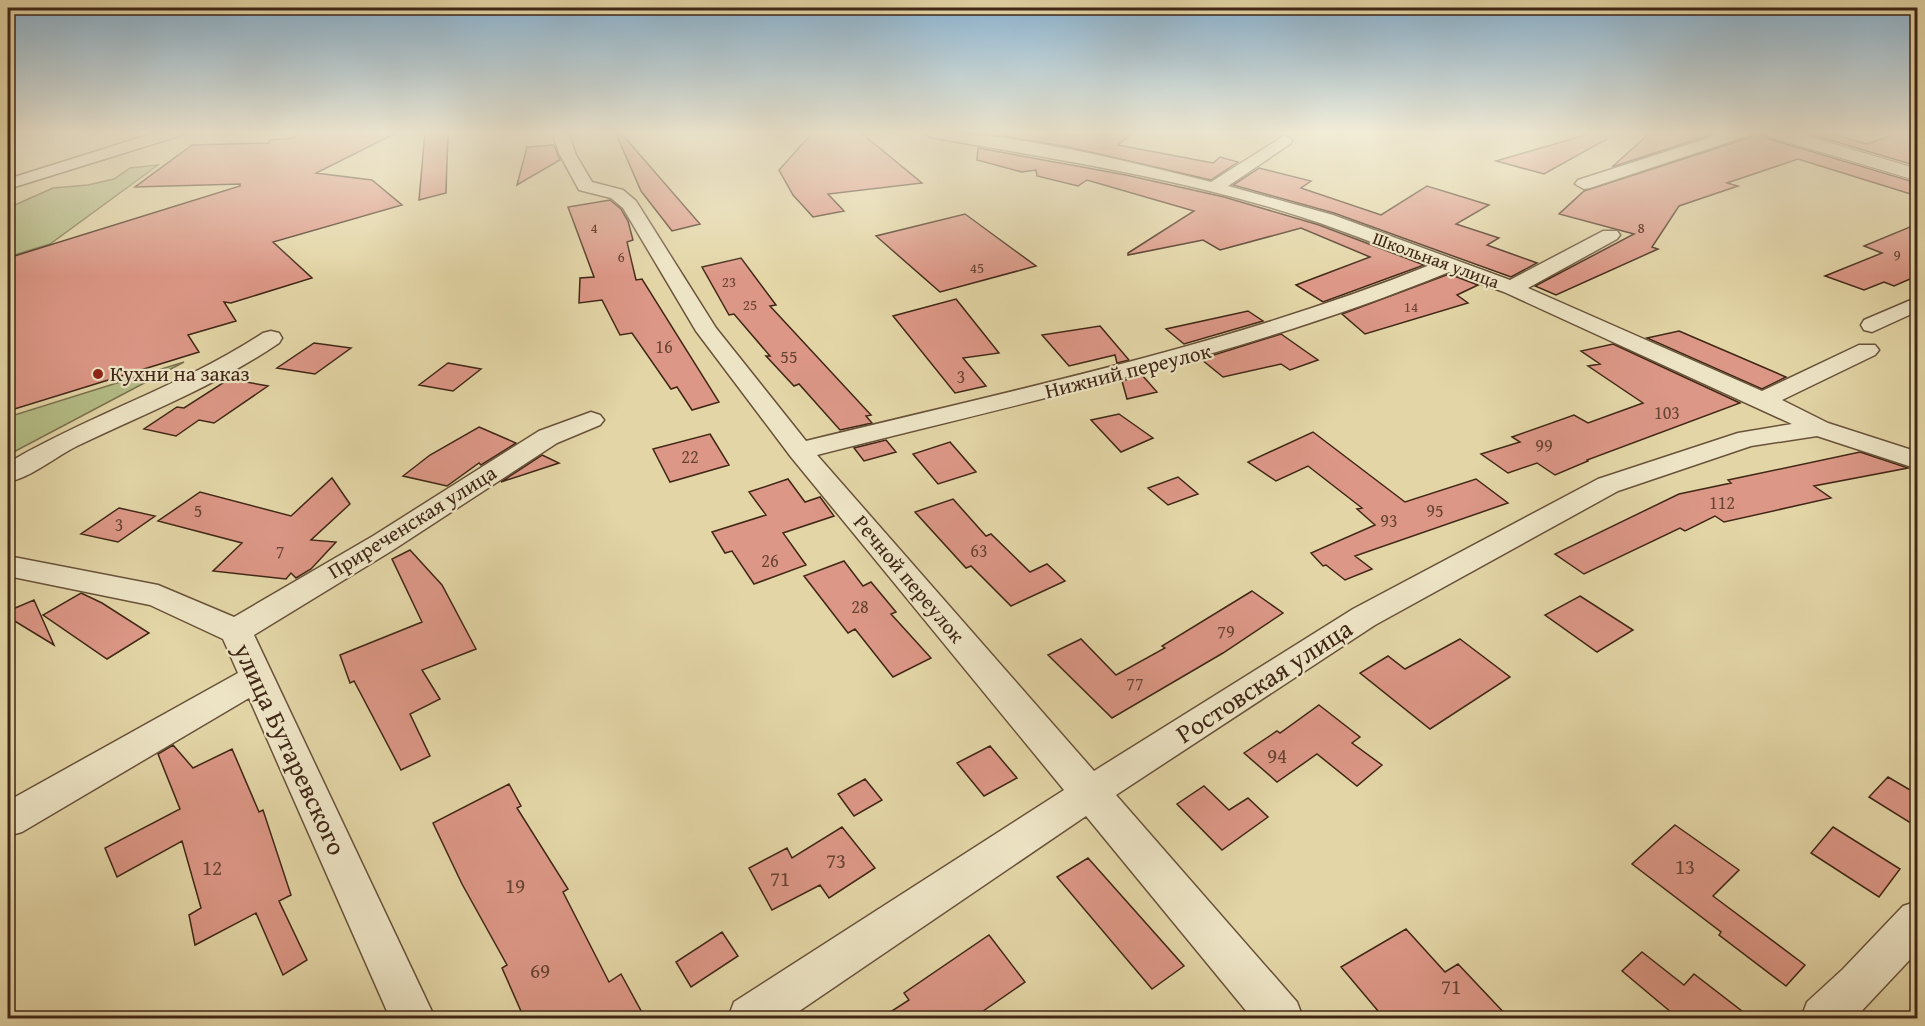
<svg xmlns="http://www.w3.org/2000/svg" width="1925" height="1026" viewBox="0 0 1925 1026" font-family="'Gentium Book Plus',serif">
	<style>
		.green { fill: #b4bd86; stroke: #7a724e; stroke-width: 1.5 }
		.building { fill: #dc9786; stroke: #402716; stroke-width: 1.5 }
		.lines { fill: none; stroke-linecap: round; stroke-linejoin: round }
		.minor-casing { stroke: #69523a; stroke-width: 3 }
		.tertiary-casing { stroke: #69523a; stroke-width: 2 }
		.minor { fill: #ede4c5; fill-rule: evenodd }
		.tertiary { fill: #ede4c5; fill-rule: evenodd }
		.poi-dot { fill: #8f2418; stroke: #ede4c5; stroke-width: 2 }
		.labels { text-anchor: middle; stroke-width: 4.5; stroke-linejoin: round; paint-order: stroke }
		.far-number-label { font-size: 15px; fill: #674332 }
		.far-street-label { font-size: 18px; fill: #402716; stroke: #ede4c5 }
		.number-label { font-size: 18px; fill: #674332 }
		.street-label { font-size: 21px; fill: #402716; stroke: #ede4c5 }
		.poi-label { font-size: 21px; fill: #402716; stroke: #ede4c5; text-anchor: start }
		.near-number-label { font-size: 21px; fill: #674332 }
		.near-street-label { font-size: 26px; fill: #402716; stroke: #ede4c5 }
	</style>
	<rect width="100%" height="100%" fill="#e3d5a6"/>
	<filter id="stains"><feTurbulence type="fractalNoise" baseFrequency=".00333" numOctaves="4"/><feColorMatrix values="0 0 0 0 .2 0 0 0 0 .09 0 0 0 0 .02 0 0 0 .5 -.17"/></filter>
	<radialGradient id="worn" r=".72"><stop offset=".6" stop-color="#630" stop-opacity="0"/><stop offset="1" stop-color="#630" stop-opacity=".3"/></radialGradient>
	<path class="green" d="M 158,165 L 50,244 L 8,257 L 8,208 L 53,188 L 88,185 L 114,179 L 130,168 Z
		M 184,362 L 8,455 L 8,417 Z"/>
	<path class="building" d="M 298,132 L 398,132 L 316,173 L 372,180 L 402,205 L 273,242 L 312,278 L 231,303 L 224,302 L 236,321 L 188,335 L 199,352 L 8,411 L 8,258 L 240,186 L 240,184 L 135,187 L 192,145 L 268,143 L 270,140 L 294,138 Z
		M 425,132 L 448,132 L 446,193 L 419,200 Z
		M 813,132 L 860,132 L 922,183 L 828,194 L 844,211 L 813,217 L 793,195 L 779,170 Z
		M 980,132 L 1134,132 L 1118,145 L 1213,163 L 1220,157 L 1238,162 L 1211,180 L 1068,147 Z
		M 1596,132 L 1604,132 L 1607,139 L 1544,174 L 1496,161 Z
		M 1651,132 L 1719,132 L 1612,167 Z
		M 1754,132 L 1762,132 L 1766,138 L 1917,183 L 1917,196 L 1798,159 L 1727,183 L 1738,186 L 1679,206 L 1652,247 L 1658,249 L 1556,295 L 1535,286 L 1634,234 L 1559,214 L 1584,191 L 1751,137 Z
		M 1803,132 L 1825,132 L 1867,144 L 1901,132 L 1917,136 L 1917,166 Z
		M 621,133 L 700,224 L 672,231 L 641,191 L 617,136 Z
		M 554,145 L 560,160 L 517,185 L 527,147 Z
		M 978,148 L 1126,175 L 1224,197 L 1319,225 L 1424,265 L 1323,302 L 1296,285 L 1370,257 L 1301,228 L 1220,250 L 1203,240 L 1128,255 L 1128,253 L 1194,211 L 1087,180 L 1078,186 L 1037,176 L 1036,170 L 1022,172 L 977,160 Z
		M 1259,168 L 1311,181 L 1301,188 L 1381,215 L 1427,186 L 1489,205 L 1456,224 L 1499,238 L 1487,245 L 1537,263 L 1511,277 L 1334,213 L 1233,185 Z
		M 610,200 L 621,209 L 628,221 L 633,240 L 627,242 L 636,280 L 642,279 L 719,402 L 692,410 L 677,387 L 671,389 L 632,333 L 620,335 L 602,300 L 579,303 L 580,278 L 594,277 L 568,207 Z
		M 965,214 L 1036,266 L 940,292 L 876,236 Z
		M 1917,224 L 1917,276 L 1894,286 L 1884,282 L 1864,290 L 1825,276 L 1882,253 L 1864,246 Z
		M 741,258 L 776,305 L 770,306 L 871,415 L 866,416 L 872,423 L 840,430 L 799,384 L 794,386 L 766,356 L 770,356 L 734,314 L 729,315 L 702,267 Z
		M 1449,274 L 1478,285 L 1457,295 L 1468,303 L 1365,334 L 1342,314 Z
		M 956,299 L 999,353 L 963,358 L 986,386 L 955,393 L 893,316 Z
		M 1248,311 L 1263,321 L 1184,344 L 1166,329 Z
		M 1100,326 L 1129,360 L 1117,363 L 1115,355 L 1069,366 L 1042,335 Z
		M 1679,331 L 1786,377 L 1762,389 L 1647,338 Z
		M 1281,334 L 1318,360 L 1290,370 L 1281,364 L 1223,377 L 1201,359 Z
		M 314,343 L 351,348 L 315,374 L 277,368 Z
		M 1613,344 L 1740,403 L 1587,460 L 1588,461 L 1555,475 L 1537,463 L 1508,473 L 1481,454 L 1520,442 L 1512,437 L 1574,415 L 1588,423 L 1643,403 L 1588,366 L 1600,364 L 1581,351 Z
		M 448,363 L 481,369 L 453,391 L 419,385 Z
		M 1142,375 L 1157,392 L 1127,399 L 1122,381 Z
		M 229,379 L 268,386 L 214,423 L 199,420 L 176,436 L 144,429 L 177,407 L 184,408 Z
		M 1119,414 L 1153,438 L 1121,452 L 1091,420 Z
		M 479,427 L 516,443 L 481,465 L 479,463 L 447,486 L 403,476 L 430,455 Z
		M 1313,432 L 1405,502 L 1476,479 L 1508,503 L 1355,556 L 1372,569 L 1345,580 L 1326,565 L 1323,566 L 1311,553 L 1375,525 L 1357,509 L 1362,508 L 1308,466 L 1276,481 L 1248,462 Z
		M 710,434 L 729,465 L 670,482 L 653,449 Z
		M 886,440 L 896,452 L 864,461 L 854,448 Z
		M 950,442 L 976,472 L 938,484 L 913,454 Z
		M 1860,452 L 1908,468 L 1814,486 L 1831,498 L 1724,522 L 1715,516 L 1685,531 L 1680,528 L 1584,574 L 1555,554 L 1679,494 L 1731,483 L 1728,480 Z
		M 542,455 L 559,463 L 501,482 Z
		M 1178,477 L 1198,494 L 1168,505 L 1148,488 Z
		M 332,478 L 350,504 L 311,540 L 336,542 L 311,569 L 296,578 L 291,573 L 286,579 L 213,571 L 242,543 L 158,521 L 200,492 L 291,516 Z
		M 788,479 L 805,502 L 820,497 L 834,516 L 783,533 L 806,565 L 754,584 L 732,551 L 725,553 L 712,532 L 766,515 L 749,492 Z
		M 953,499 L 986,536 L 991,534 L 1030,572 L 1047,564 L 1065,581 L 1011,606 L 971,566 L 966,568 L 915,512 Z
		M 119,508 L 155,516 L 118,542 L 81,534 Z
		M 410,550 L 442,585 L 476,649 L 422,670 L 440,699 L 410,714 L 430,756 L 401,770 L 354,681 L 350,683 L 340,655 L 422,622 L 392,559 Z
		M 844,561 L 863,586 L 871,582 L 896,612 L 891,614 L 931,658 L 893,677 L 855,629 L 848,633 L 804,576 Z
		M 1252,591 L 1283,613 L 1223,653 L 1112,718 L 1048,655 L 1081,639 L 1116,675 L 1165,648 L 1162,646 Z
		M 81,593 L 102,603 L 149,633 L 107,659 L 43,615 Z
		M 1580,596 L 1633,630 L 1597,652 L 1545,615 Z
		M 34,600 L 54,645 L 8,617 L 8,611 Z
		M 1460,639 L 1510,677 L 1430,729 L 1360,673 L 1388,656 L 1405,669 Z
		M 1319,705 L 1360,737 L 1352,743 L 1382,765 L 1357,786 L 1317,754 L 1277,782 L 1244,753 L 1277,731 L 1280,733 Z
		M 173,745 L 193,768 L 232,749 L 259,812 L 263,810 L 291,895 L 279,901 L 307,960 L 283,975 L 256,913 L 195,945 L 189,915 L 201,908 L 182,841 L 117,877 L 105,848 L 180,809 L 158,754 Z
		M 990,746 L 1017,778 L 984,796 L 957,763 Z
		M 1888,777 L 1917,794 L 1917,827 L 1869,797 Z
		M 865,779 L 882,800 L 854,816 L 838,794 Z
		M 509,784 L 521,806 L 517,808 L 568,889 L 563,892 L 609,982 L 621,974 L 645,1018 L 524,1018 L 502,968 L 507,965 L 462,884 L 433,823 Z
		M 1204,786 L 1229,810 L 1248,798 L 1268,817 L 1222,850 L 1177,804 Z
		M 1675,825 L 1739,870 L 1713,896 L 1805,965 L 1786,986 L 1719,935 L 1721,932 L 1632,864 Z
		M 842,827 L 875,868 L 829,898 L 820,885 L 772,910 L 749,868 L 787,848 L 792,858 Z
		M 1833,827 L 1900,869 L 1879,897 L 1811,853 Z
		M 1088,858 L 1184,966 L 1152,989 L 1057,877 Z
		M 1406,929 L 1445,972 L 1458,964 L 1509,1018 L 1384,1018 L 1341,967 Z
		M 722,932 L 738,956 L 691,987 L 676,962 Z
		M 989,935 L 1025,982 L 973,1018 L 881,1018 L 909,1000 L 904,993 Z
		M 1642,952 L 1684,985 L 1694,974 L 1751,1018 L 1678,1018 L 1622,971 Z"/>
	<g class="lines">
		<defs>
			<path id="minor" d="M 158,132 L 184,132 L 182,135 L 8,189 L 8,179 Z
				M 552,132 L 568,132 L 576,155 L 592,182 L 623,190 L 636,201 L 716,328 L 806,441 C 1017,389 1228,346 1430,265 C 1394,251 1357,236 1320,223 C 1194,180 1061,160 930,137 L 922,132 C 1015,132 1121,160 1211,182 L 1284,136 L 1290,138 L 1292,141 L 1290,144 L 1228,186 L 1333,215 L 1510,280 L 1603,231 L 1617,231 L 1620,235 L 1617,239 L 1528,288 L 1762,391 L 1859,345 L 1875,345 L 1879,350 L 1875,355 L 1782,400 L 1828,423 L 1918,452 L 1918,469 L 1817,436 L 1751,446 L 1618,491 L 1375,625 L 1116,795 L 1297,1002 L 1303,1018 L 1252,1018 L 1086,816 L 789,1018 L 728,1018 L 734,1002 L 1064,790 L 791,457 L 696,331 L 623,208 L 611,198 L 579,190 L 560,155 ZM 1449,272 L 1504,292 L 1792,424 L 1738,433 L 1598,479 L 1353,609 L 1094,771 L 817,455 C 1031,400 1244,356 1449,272 Z
				M 1727,132 L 1752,132 L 1750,135 L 1590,188 L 1584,189 L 1575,184 L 1578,180 Z
				M 1918,297 L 1918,311 L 1872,332 L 1864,330 L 1861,325 L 1864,320 Z
				M 271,331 L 279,333 L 282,338 L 279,343 C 216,386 146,413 77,446 C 55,457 32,477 8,482 L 8,463 L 13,460 C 94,413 184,385 263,333 Z
				M 591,412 L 600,415 L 604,420 L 600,425 L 557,443 L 393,550 L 254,635 L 435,1018 L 390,1018 L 249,698 L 22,832 L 8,836 L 8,801 L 238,673 L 223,639 L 150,605 L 8,576 L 8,556 L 158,585 L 234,617 L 373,536 L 539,431 Z
				M 1918,901 L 1918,951 L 1855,1018 L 1801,1018 L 1807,1002 L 1843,969 L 1903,906 Z"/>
			<path id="tertiary" d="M 1764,132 L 1794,132 L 1918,169 L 1918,181 L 1767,136 Z"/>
		</defs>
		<use href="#minor" class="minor-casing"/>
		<use href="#tertiary" class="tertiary-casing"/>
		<use href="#minor" class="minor"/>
		<use href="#tertiary" class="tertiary"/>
	</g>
	<linearGradient id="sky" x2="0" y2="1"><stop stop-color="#89b4d3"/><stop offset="0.48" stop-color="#f2ecd7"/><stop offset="1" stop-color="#f2ecd7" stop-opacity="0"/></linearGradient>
	<rect width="1925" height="276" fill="url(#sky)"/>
	<circle class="poi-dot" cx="98" cy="374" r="6"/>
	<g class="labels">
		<g class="far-number-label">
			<text x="594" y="233">4</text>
			<text x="1641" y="233">8</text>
			<text x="1897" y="260">9</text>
			<text x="621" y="262">6</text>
			<text x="977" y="273">45</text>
			<text x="729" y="287">23</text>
			<text x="750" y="310">25</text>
			<text x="1411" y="312">14</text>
		</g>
		<g class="far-street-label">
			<text transform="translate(1436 260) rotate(20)" y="6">Школьная улица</text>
		</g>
		<g class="number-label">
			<text x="664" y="353">16</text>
			<text x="789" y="363">55</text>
			<text x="961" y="383">3</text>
			<text x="1667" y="419">103</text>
			<text x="1544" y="452">99</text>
			<text x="690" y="463">22</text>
			<text x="1722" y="509">112</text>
			<text x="198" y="517">5</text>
			<text x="1435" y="517">95</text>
			<text x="1389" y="527">93</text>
			<text x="119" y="531">3</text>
			<text x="979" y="557">63</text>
			<text x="280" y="558">7</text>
			<text x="770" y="567">26</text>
			<text x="860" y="613">28</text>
			<text x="1226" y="638">79</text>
			<text x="1135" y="690">77</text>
		</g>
		<g class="street-label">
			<text transform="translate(1128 371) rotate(-14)" y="7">Нижний переулок</text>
			<text transform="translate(412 522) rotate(-32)" y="7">Приреченская улица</text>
			<text transform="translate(909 579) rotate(50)" y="7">Речной переулок</text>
		</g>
		<g class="poi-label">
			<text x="110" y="381">Кухни на заказ</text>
		</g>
		<g class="near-number-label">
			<text x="1277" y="763">94</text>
			<text x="836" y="868">73</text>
			<text x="1685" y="874">13</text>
			<text x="212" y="875">12</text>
			<text x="780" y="886">71</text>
			<text x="515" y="893">19</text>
			<text x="540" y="978">69</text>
			<text x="1451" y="994">71</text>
		</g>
		<g class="near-street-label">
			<text transform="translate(1264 681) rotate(-33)" y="9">Ростовская улица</text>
			<text transform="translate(290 749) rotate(65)" y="9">улица Бутаревского</text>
		</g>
	</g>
	<rect width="1925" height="1026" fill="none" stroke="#e3d5a6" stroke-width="30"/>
	<rect x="9" y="9" width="1907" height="1008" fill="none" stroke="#402716" stroke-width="3"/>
	<rect x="15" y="15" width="1895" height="996" fill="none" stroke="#402716" stroke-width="1.5"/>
	<rect width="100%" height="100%" filter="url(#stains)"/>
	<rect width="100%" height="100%" fill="url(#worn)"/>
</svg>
